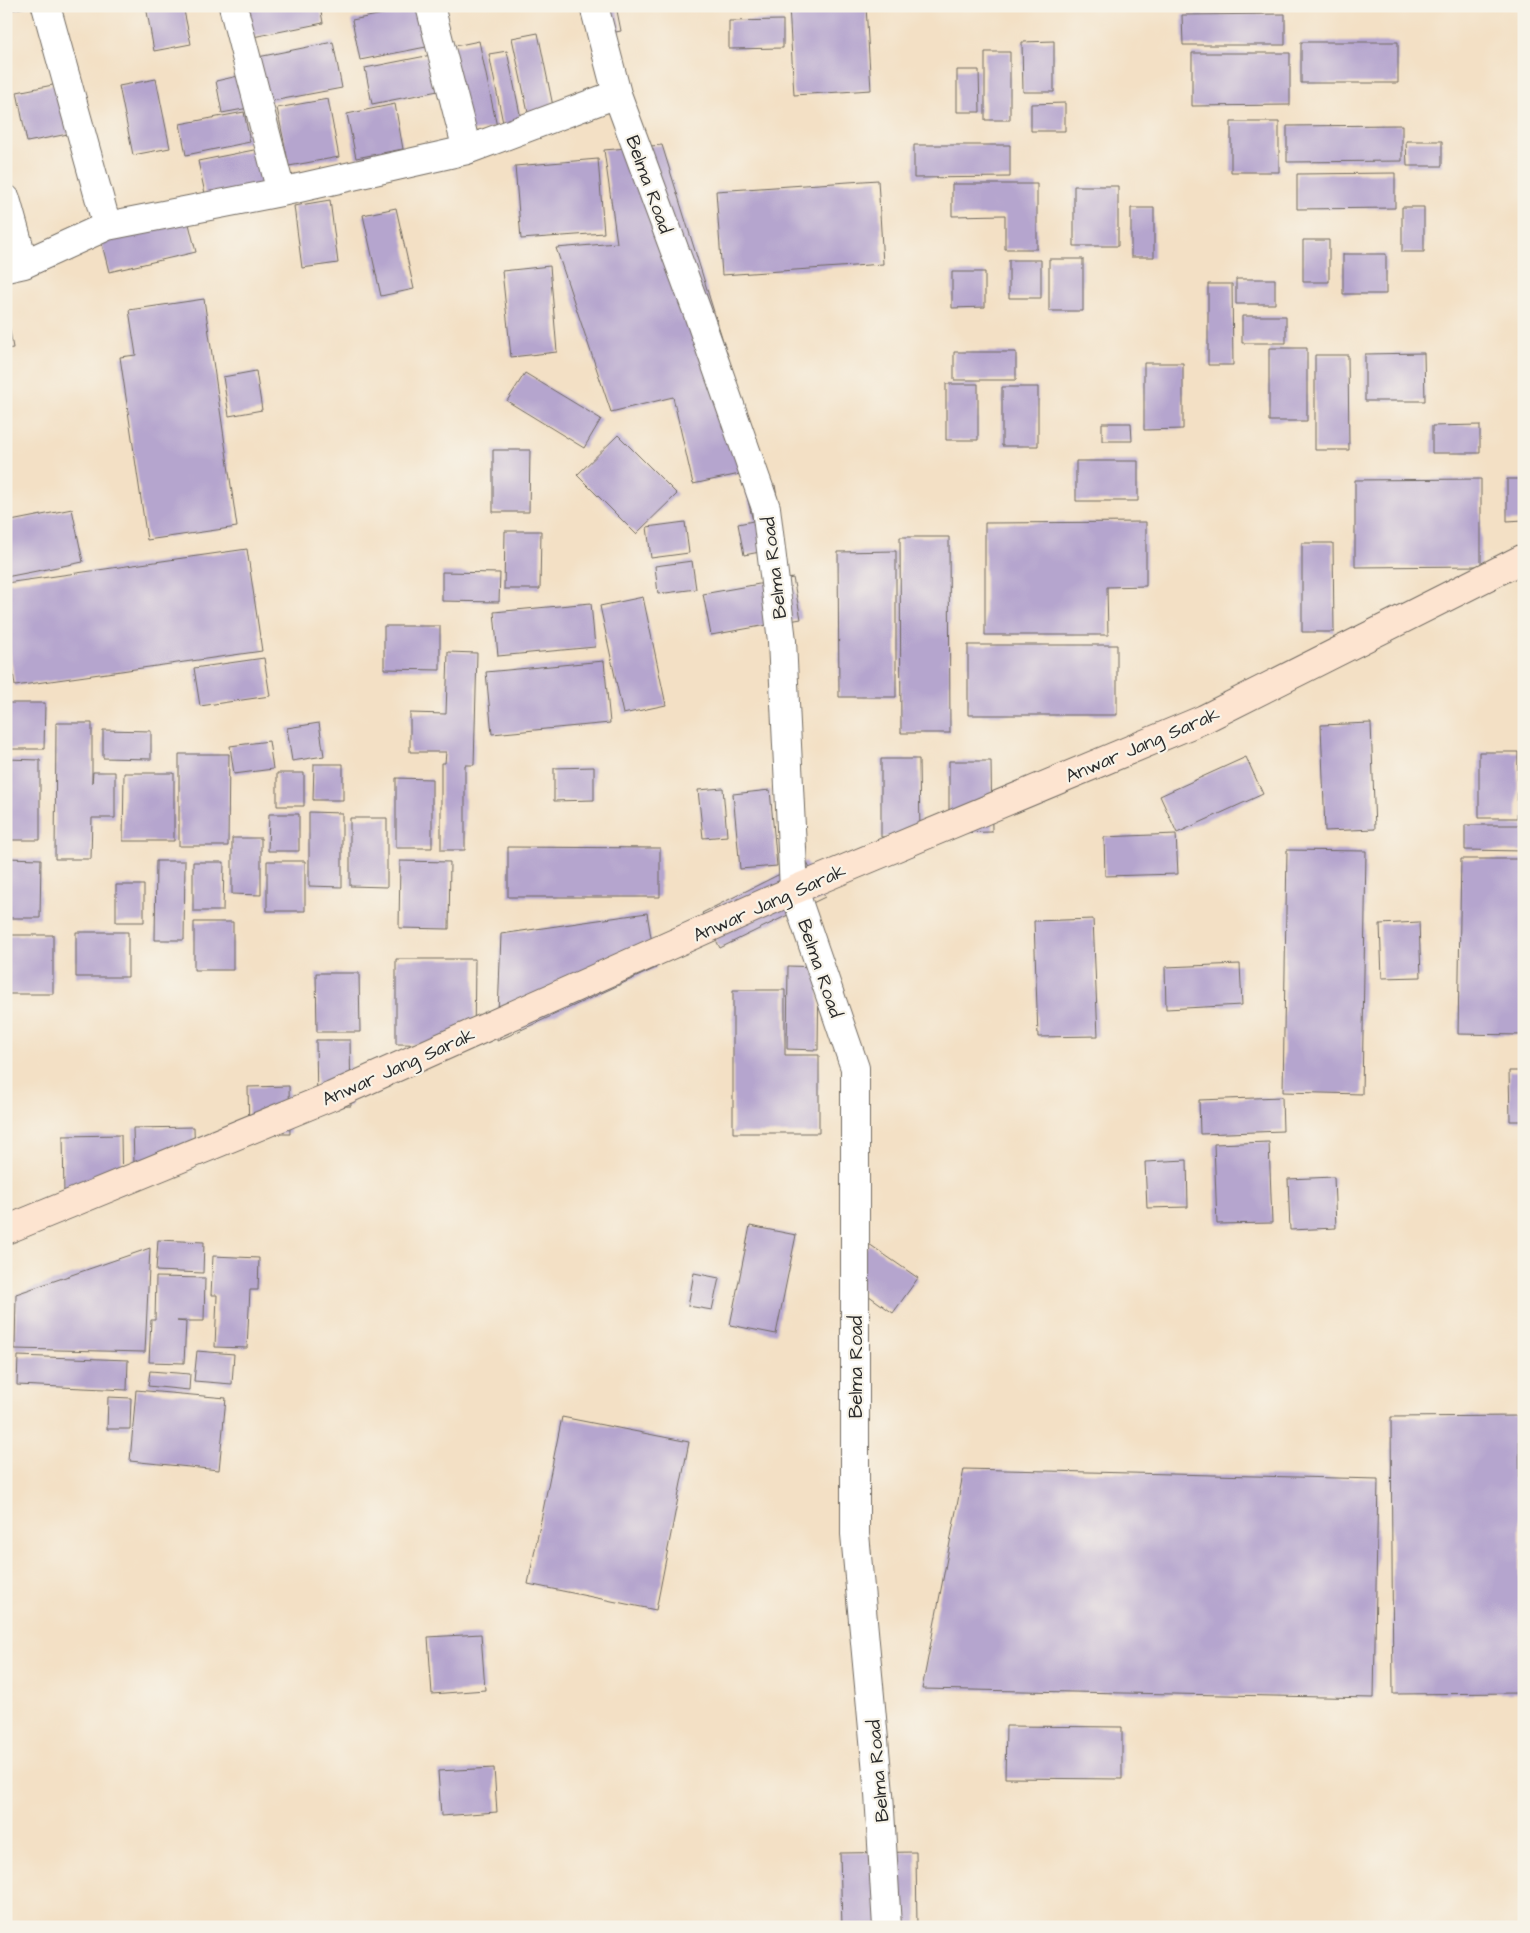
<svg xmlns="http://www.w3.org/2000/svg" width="1530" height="1933" viewBox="0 0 1530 1933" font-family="'Architects Daughter',sans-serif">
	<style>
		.building { fill: #b5a5ce }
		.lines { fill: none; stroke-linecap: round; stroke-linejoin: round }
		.street-casing { stroke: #716a61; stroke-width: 30 }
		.secondary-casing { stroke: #716a61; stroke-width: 30 }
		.street { stroke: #fff; stroke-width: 28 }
		.secondary { stroke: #fde4d0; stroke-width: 28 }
		.labels { text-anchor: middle; stroke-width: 4.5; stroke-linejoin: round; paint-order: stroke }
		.street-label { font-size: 19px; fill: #2b2b2b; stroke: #f7f3e8 }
	</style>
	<rect width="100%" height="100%" fill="#f7f3e8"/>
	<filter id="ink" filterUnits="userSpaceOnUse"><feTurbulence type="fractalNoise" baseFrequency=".02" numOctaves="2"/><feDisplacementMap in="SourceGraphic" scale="10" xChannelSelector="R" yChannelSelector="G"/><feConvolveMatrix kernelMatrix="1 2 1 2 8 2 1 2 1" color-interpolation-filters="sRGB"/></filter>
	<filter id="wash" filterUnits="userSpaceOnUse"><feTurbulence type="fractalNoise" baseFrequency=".0096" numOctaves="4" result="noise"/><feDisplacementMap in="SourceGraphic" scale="20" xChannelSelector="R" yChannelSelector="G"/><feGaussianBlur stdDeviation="1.12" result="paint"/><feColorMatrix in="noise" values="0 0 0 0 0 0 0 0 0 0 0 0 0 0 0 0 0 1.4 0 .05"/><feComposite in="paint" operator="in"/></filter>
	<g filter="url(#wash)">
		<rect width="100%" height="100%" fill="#f3e0c5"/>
		<g id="blocks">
			<path class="building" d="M 6,6 L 26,6 L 26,7 L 6,11 Z
				M 146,6 L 183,6 L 191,44 L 154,51 Z
				M 247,6 L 320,6 L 323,23 L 253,37 Z
				M 593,6 L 616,6 L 621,31 L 599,35 Z
				M 789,6 L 866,6 L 871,90 L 794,95 Z
				M 1191,6 L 1328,6 L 1328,8 L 1191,8 Z
				M 418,7 L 426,47 L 360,60 L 352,20 Z
				M 1285,14 L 1285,45 L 1183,45 L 1182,15 Z
				M 783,20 L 783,48 L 729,49 L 729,21 Z
				M 538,33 L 555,116 L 530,122 L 512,38 Z
				M 479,41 L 497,127 L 467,132 L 450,47 Z
				M 1054,41 L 1054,92 L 1023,92 L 1022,42 Z
				M 333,42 L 342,88 L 267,102 L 258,57 Z
				M 1301,42 L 1398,42 L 1398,83 L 1301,83 Z
				M 507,51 L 522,124 L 504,128 L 489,54 Z
				M 985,52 L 1010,52 L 1010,120 L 985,120 Z
				M 1192,53 L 1290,53 L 1290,105 L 1192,106 Z
				M 436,54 L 443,90 L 372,104 L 365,68 Z
				M 957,70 L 979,70 L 980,112 L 957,112 Z
				M 247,74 L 254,107 L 222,113 L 216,81 Z
				M 156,79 L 170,148 L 133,155 L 119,86 Z
				M 63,83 L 73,133 L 27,142 L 17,92 Z
				M 328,99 L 339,157 L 289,166 L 277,108 Z
				M 1065,103 L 1065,131 L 1031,131 L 1031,104 Z
				M 395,104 L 403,149 L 356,158 L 347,114 Z
				M 244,112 L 250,142 L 186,155 L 180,124 Z
				M 1231,122 L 1279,122 L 1279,172 L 1231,172 Z
				M 1402,125 L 1402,161 L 1287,162 L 1287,126 Z
				M 1406,141 L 1442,141 L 1442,166 L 1407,166 Z
				M 662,145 L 763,469 L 693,484 L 673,397 L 611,412 L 556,248 L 617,243 L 604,150 Z
				M 914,145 L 1010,145 L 1010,177 L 914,178 Z
				M 264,148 L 271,184 L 206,198 L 198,161 Z
				M 598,159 L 604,233 L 521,239 L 515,166 Z
				M 1395,173 L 1395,208 L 1297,209 L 1297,174 Z
				M 878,180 L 883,264 L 722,275 L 716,191 Z
				M 952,184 L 1037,184 L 1037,249 L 1005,249 L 1005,215 L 952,216 Z
				M 1074,186 L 1118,186 L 1118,246 L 1074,246 Z
				M 330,200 L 338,263 L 302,268 L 294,206 Z
				M 1402,207 L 1424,207 L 1424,252 L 1402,252 Z
				M 396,208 L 414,289 L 381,296 L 363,215 Z
				M 1131,208 L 1154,208 L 1154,257 L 1131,257 Z
				M 188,220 L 196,252 L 109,272 L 101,240 Z
				M 1303,240 L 1329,240 L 1329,282 L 1303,282 Z
				M 1343,254 L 1386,254 L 1386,294 L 1343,294 Z
				M 1049,259 L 1083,259 L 1083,311 L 1049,311 Z
				M 1009,260 L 1041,260 L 1041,298 L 1009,298 Z
				M 550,266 L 557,352 L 511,357 L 502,271 Z
				M 952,272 L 985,272 L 985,307 L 952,308 Z
				M 1236,279 L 1275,279 L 1275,304 L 1236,304 Z
				M 1208,284 L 1232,284 L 1233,365 L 1208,365 Z
				M 204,299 L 237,527 L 147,540 L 120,357 L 136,355 L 129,310 Z
				M 6,308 L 13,348 L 6,349 Z
				M 1242,316 L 1286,316 L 1286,343 L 1242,343 Z
				M 1269,348 L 1307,348 L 1307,421 L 1269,421 Z
				M 954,352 L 1016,352 L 1016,380 L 954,380 Z
				M 1424,353 L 1425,401 L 1365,401 L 1365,354 Z
				M 1315,355 L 1348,355 L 1349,450 L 1315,450 Z
				M 1144,363 L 1183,363 L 1183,429 L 1144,430 Z
				M 256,371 L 262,410 L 229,416 L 223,377 Z
				M 525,373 L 601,419 L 584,448 L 507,401 Z
				M 946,384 L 978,384 L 978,440 L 946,440 Z
				M 1002,387 L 1038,387 L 1038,446 L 1002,446 Z
				M 1102,423 L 1131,423 L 1132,441 L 1102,441 Z
				M 1480,425 L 1480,453 L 1432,453 L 1432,426 Z
				M 618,435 L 677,494 L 636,534 L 577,475 Z
				M 493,450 L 530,450 L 529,512 L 493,512 Z
				M 1076,461 L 1138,461 L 1138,501 L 1076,501 Z
				M 1481,479 L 1481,566 L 1355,567 L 1355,480 Z
				M 1507,479 L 1524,479 L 1524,520 L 1507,521 Z
				M 775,485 L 780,515 L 781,548 L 744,555 L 738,524 L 753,521 L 746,492 Z
				M 72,509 L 83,562 L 6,577 L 6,522 Z
				M 685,522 L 689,553 L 651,558 L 647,527 Z
				M 1146,522 L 1146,586 L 1107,587 L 1108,635 L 985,635 L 985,523 Z
				M 505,531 L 541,531 L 540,589 L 504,589 Z
				M 900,537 L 949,537 L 950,733 L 901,733 Z
				M 1302,543 L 1333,543 L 1334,632 L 1302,632 Z
				M 247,549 L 262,651 L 15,686 L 6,623 L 6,583 Z
				M 896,551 L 896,697 L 839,697 L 838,552 Z
				M 692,561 L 696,589 L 658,594 L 655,566 Z
				M 442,572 L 500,573 L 499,602 L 442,601 Z
				M 793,578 L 801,619 L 711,635 L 703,594 Z
				M 643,597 L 666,705 L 623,714 L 600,606 Z
				M 591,603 L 595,647 L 498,656 L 494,612 Z
				M 384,626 L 440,626 L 440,670 L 384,669 Z
				M 968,645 L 1117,645 L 1117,715 L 968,715 Z
				M 448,652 L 477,653 L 474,765 L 465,765 L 465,850 L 441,850 L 441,763 L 445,763 L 446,752 L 410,752 L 410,713 L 446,714 Z
				M 264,658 L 270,696 L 200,706 L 194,668 Z
				M 604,661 L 610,723 L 492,734 L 486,672 Z
				M 7,703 L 45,703 L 44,749 L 6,749 Z
				M 56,723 L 92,723 L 92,783 L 93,772 L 115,772 L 115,818 L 92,818 L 91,859 L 55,859 Z
				M 319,723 L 324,756 L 292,761 L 287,728 Z
				M 1371,723 L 1375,829 L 1325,831 L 1321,725 Z
				M 103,730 L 151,731 L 151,759 L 103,758 Z
				M 269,741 L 273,769 L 234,774 L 230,746 Z
				M 1479,752 L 1518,752 L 1517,818 L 1479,818 Z
				M 179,754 L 229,754 L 228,846 L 179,846 Z
				M 1246,757 L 1263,794 L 1177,833 L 1160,796 Z
				M 6,759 L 40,760 L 40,840 L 6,840 Z
				M 881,759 L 919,759 L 920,837 L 881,837 Z
				M 949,761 L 991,761 L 992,832 L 949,833 Z
				M 314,764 L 343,764 L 343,800 L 313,800 Z
				M 594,767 L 594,800 L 554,801 L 554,768 Z
				M 124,773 L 174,773 L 174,841 L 123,841 Z
				M 277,773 L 304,773 L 304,806 L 277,806 Z
				M 396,778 L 432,779 L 432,848 L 396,848 Z
				M 723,788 L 727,836 L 703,838 L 698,790 Z
				M 770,790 L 777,866 L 740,869 L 733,794 Z
				M 309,812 L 342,813 L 342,887 L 309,886 Z
				M 269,814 L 299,814 L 299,851 L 268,851 Z
				M 350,818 L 387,818 L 387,887 L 350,886 Z
				M 1465,825 L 1524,825 L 1524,851 L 1465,850 Z
				M 1176,834 L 1178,874 L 1105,876 L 1104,837 Z
				M 232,838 L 261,838 L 261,895 L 232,894 Z
				M 508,847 L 660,848 L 660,897 L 508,897 Z
				M 1287,850 L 1366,851 L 1362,1094 L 1283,1092 Z
				M 6,858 L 41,859 L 40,918 L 6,918 Z
				M 1461,859 L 1524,859 L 1523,1035 L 1458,1034 Z
				M 156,861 L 185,861 L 184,940 L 155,940 Z
				M 267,861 L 305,861 L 305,911 L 267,911 Z
				M 400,861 L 450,862 L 449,929 L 399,928 Z
				M 806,861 L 825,897 L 720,948 L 702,913 Z
				M 193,862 L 224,862 L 223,911 L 193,911 Z
				M 116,885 L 144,885 L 144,922 L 116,922 Z
				M 647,913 L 656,968 L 497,1041 L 501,934 Z
				M 1093,919 L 1098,1036 L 1038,1037 L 1034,921 Z
				M 194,922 L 233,922 L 233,970 L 194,970 Z
				M 1419,922 L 1421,977 L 1382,978 L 1380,924 Z
				M 76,932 L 128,932 L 128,977 L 76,977 Z
				M 6,935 L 53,935 L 53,994 L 6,994 Z
				M 396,959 L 475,959 L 474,1045 L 396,1044 Z
				M 1240,964 L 1242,1005 L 1166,1009 L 1165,967 Z
				M 788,966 L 819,967 L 818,1050 L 787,1049 Z
				M 316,973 L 359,973 L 360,1032 L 317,1032 Z
				M 733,990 L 785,990 L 785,1055 L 819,1055 L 819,1133 L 733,1133 Z
				M 316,1040 L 350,1040 L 351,1106 L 317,1107 Z
				M 1509,1071 L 1524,1071 L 1524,1121 L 1510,1121 Z
				M 289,1086 L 290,1134 L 249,1134 L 248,1087 Z
				M 1282,1097 L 1283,1131 L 1200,1134 L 1199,1100 Z
				M 194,1127 L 195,1162 L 134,1162 L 133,1128 Z
				M 121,1135 L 122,1194 L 64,1195 L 63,1136 Z
				M 1269,1142 L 1272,1223 L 1217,1224 L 1214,1144 Z
				M 1187,1160 L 1188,1207 L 1147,1208 L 1145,1162 Z
				M 1334,1177 L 1336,1228 L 1290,1230 L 1288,1179 Z
				M 750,1226 L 796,1235 L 776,1334 L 730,1325 Z
				M 158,1240 L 204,1242 L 203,1273 L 156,1271 Z
				M 869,1244 L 918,1278 L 893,1313 L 844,1278 Z
				M 150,1248 L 145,1352 L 15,1349 L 16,1294 Z
				M 213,1256 L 259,1258 L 258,1290 L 250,1290 L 247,1348 L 215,1347 L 217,1295 L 211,1295 Z
				M 694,1273 L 719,1278 L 712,1310 L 688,1306 Z
				M 156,1277 L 205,1278 L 204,1321 L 177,1321 L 186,1322 L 184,1363 L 149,1362 L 151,1320 L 155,1320 Z
				M 9,1301 L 8,1325 L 6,1325 L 6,1302 Z
				M 197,1351 L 234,1354 L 232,1384 L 194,1381 Z
				M 18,1356 L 128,1360 L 127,1390 L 17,1385 Z
				M 150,1371 L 190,1374 L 189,1390 L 148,1386 Z
				M 136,1390 L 226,1398 L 219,1470 L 130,1461 Z
				M 108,1397 L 131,1398 L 130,1429 L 107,1429 Z
				M 1519,1416 L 1521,1693 L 1393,1694 L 1391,1417 Z
				M 562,1417 L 689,1442 L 656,1610 L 528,1584 Z
				M 964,1469 L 1378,1479 L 1374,1698 L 922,1689 Z
				M 481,1634 L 485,1690 L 432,1694 L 428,1637 Z
				M 1006,1726 L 1122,1727 L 1122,1779 L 1005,1778 Z
				M 494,1768 L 497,1812 L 441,1816 L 438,1771 Z
				M 916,1852 L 917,1927 L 842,1927 L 840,1853 Z"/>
		</g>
	</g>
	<g filter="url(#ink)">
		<use href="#blocks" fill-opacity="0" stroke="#716a61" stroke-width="1"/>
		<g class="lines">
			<defs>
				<path id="street" d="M 46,6 L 107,226
					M 233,6 L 281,192
					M 430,6 L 467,150
					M 594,6 L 617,94 L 697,311 L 766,508 L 782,641 L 794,890 L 855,1068 L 855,1534 L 879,1794 L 887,1927
					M 6,199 L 24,264
					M 6,268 L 24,264 L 107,226 L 281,192 L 467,150 L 617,94"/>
				<path id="secondary" d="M 6,1230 L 332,1096 L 794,890 L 1204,719 L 1524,558"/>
			</defs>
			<use href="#street" class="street-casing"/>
			<use href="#secondary" class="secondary-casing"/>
			<use href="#street" class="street"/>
			<use href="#secondary" class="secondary"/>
		</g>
	</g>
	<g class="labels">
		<g class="street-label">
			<text transform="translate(650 184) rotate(70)" y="7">Belma Road</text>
			<text transform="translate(773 568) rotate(-97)" y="7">Belma Road</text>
			<text transform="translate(1142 744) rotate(-23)" y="7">Anwar Jang Sarak</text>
			<text transform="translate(769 902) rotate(-24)" y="7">Anwar Jang Sarak</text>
			<text transform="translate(821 968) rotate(71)" y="7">Belma Road</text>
			<text transform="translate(398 1066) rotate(-24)" y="7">Anwar Jang Sarak</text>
			<text transform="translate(855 1367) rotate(-90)" y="7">Belma Road</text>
			<text transform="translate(877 1771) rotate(-95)" y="7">Belma Road</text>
		</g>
	</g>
	<rect width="1530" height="1933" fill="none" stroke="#f7f3e8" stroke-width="25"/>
</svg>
